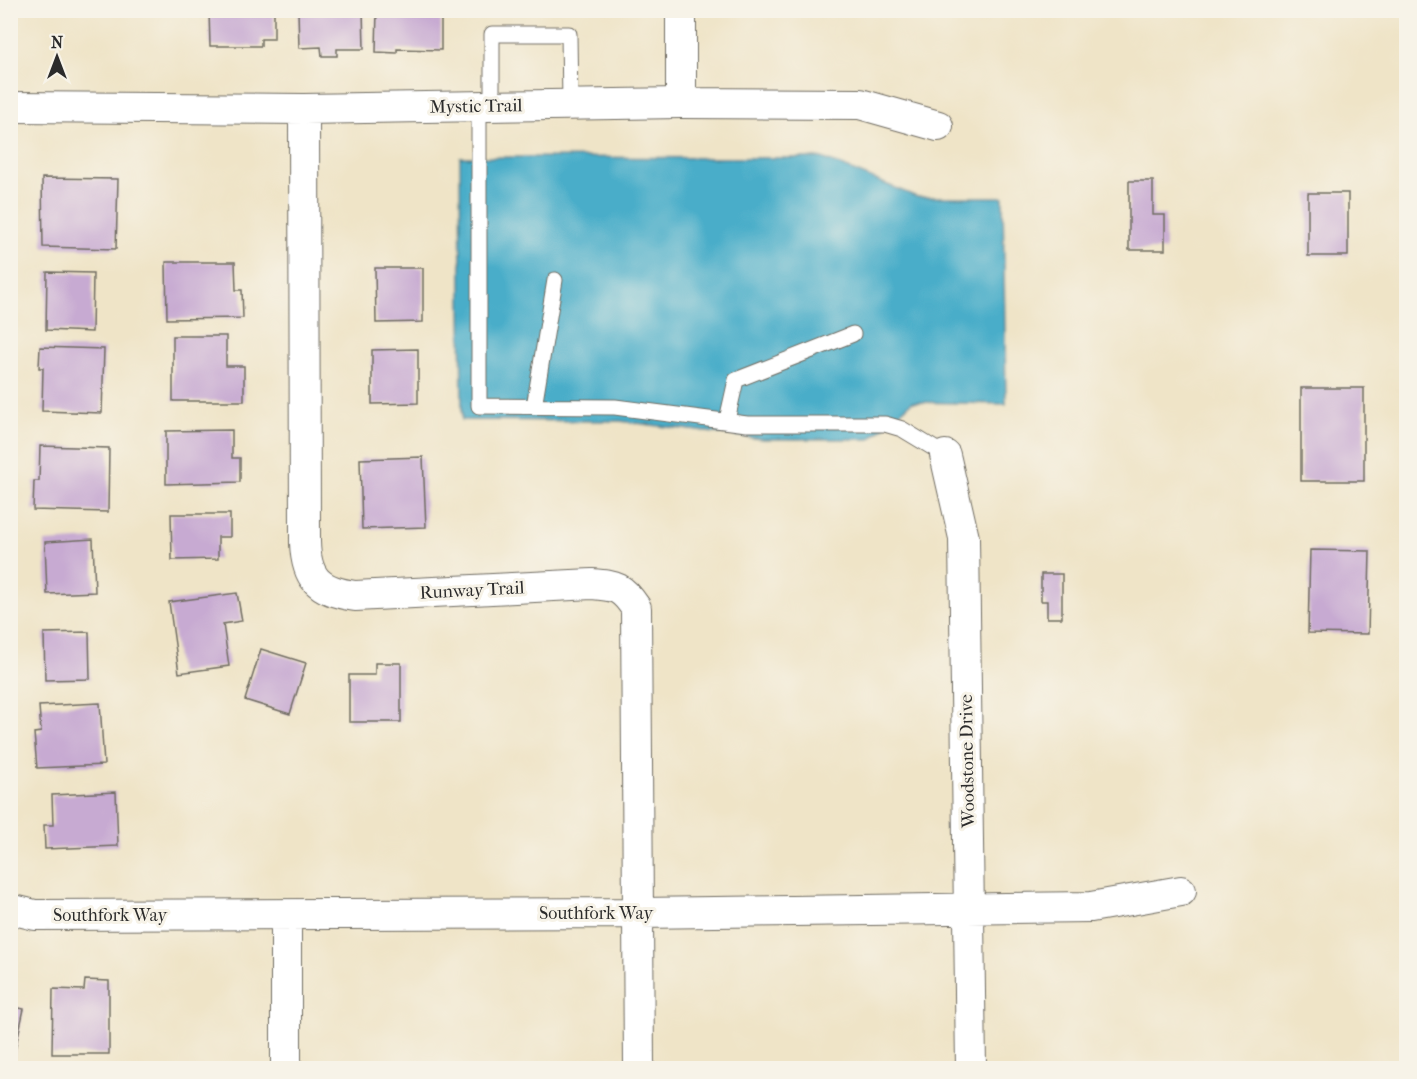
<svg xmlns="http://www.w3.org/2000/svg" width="1417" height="1079" viewBox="0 0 1417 1079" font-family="'IM FELL French Canon',serif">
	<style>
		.water { fill: #4aadc9; stroke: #3a6c7a; stroke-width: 1.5 }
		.building { fill: #c7aad2 }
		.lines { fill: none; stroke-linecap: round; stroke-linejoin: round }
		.service-casing { stroke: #706c62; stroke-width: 17 }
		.minor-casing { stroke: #706c62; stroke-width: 32 }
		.service { stroke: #fff; stroke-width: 15 }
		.minor { stroke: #fff; stroke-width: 30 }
		.labels { text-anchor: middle; stroke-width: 6; stroke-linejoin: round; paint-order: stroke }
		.street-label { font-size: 18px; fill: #2b2b2b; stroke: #f7f3e8 }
	</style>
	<rect width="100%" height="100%" fill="#f7f3e8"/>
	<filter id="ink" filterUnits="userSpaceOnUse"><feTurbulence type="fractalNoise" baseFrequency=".0167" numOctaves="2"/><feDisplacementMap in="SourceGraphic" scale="12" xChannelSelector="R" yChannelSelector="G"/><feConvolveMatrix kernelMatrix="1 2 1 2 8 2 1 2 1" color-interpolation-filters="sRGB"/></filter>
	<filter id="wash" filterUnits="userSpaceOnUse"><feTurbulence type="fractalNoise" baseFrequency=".008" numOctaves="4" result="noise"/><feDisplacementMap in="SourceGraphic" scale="24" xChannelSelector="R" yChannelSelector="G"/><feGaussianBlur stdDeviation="1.35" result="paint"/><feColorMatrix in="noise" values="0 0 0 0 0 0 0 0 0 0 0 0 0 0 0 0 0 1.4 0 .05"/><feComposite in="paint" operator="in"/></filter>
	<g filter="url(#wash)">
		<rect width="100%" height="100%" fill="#efe4c7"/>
		<path class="water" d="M 460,157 L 822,158 L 917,197 L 1003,197 L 1006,404 L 912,402 L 870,439 L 762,439 L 620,421 L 462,420 Z"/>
		<g id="blocks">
			<path class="building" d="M 209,10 L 274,10 L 274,39 L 261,39 L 261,46 L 210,46 Z
				M 298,10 L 363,10 L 364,49 L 337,49 L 337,56 L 322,56 L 321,47 L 299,48 Z
				M 377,10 L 441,10 L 441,50 L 397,49 L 397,53 L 376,52 Z
				M 42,178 L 118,179 L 116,249 L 43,247 Z
				M 1129,181 L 1153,181 L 1153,215 L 1165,215 L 1165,250 L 1129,250 Z
				M 1308,193 L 1348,193 L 1348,256 L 1308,256 Z
				M 166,262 L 235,262 L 236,290 L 242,290 L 243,318 L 167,319 Z
				M 375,268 L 423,268 L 423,322 L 376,323 Z
				M 47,272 L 93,273 L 92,332 L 46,330 Z
				M 173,336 L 226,336 L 226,366 L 244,366 L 244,401 L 173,401 Z
				M 40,347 L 104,349 L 102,413 L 42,411 L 43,368 L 39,368 Z
				M 418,349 L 418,403 L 372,404 L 372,350 Z
				M 1301,388 L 1364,388 L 1364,481 L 1301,481 Z
				M 232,430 L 232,458 L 240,458 L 240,482 L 166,484 L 166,431 Z
				M 40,446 L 109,448 L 108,512 L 33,510 L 34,481 L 39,481 Z
				M 423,457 L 426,527 L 362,529 L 360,459 Z
				M 171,514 L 230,514 L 230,537 L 218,537 L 218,559 L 172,560 Z
				M 93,539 L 95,592 L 47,594 L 45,542 Z
				M 1310,550 L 1370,551 L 1368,634 L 1308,633 Z
				M 1041,574 L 1062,574 L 1062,618 L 1047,618 L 1047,601 L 1041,601 Z
				M 237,593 L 242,621 L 223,624 L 229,666 L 179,673 L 169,602 Z
				M 89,632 L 90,679 L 45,680 L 44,633 Z
				M 261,649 L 306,663 L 290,714 L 245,700 Z
				M 375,663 L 401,663 L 401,722 L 349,722 L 349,675 L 375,675 Z
				M 100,703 L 104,765 L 37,768 L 34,733 L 41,732 L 39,706 Z
				M 116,792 L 118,846 L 45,849 L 44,825 L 53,825 L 52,795 Z
				M 85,980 L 109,981 L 109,1054 L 52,1054 L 53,989 L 84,990 Z
				M 10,1006 L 24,1009 L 13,1059 L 10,1059 Z"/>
		</g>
	</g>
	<g filter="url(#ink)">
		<use href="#blocks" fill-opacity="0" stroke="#706c62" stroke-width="1.5"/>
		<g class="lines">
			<defs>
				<path id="service" d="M 479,106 L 479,406 L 615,407 L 747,424 L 885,424 L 902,429 L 945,455
					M 492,106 L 492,34 L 569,34 L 570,104
					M 534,407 L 555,280
					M 727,420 L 736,380 L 853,334"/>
				<path id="minor" d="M 681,103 L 681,10
					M 10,107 L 304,109 L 681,103 L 860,104 L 938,126
					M 304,109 L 305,542 C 306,578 318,591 355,596 L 592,584 C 617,586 622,587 636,608 L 639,1068
					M 945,455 L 964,538 L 971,1068
					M 10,909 L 35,915 L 639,913 L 1091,907 L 1181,891
					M 286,915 L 286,1068"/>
			</defs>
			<use href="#service" class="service-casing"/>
			<use href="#minor" class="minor-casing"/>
			<use href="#service" class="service"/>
			<use href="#minor" class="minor"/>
		</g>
	</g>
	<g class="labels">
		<g class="street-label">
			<text transform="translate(476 106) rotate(-1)" y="6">Mystic Trail</text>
			<text transform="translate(472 590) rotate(-3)" y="6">Runway Trail</text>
			<text transform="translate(967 761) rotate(-91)" y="6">Woodstone Drive</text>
			<text x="596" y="919">Southfork Way</text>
			<text x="110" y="921">Southfork Way</text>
		</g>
	</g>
	<rect width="1417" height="1079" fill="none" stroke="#f7f3e8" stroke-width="36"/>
	<g transform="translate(57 57)" stroke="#f7f3e8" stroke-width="4.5" paint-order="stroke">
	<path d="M0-4.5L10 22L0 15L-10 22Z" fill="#2b2b2b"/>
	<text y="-9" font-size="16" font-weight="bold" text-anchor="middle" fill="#2b2b2b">N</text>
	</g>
</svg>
